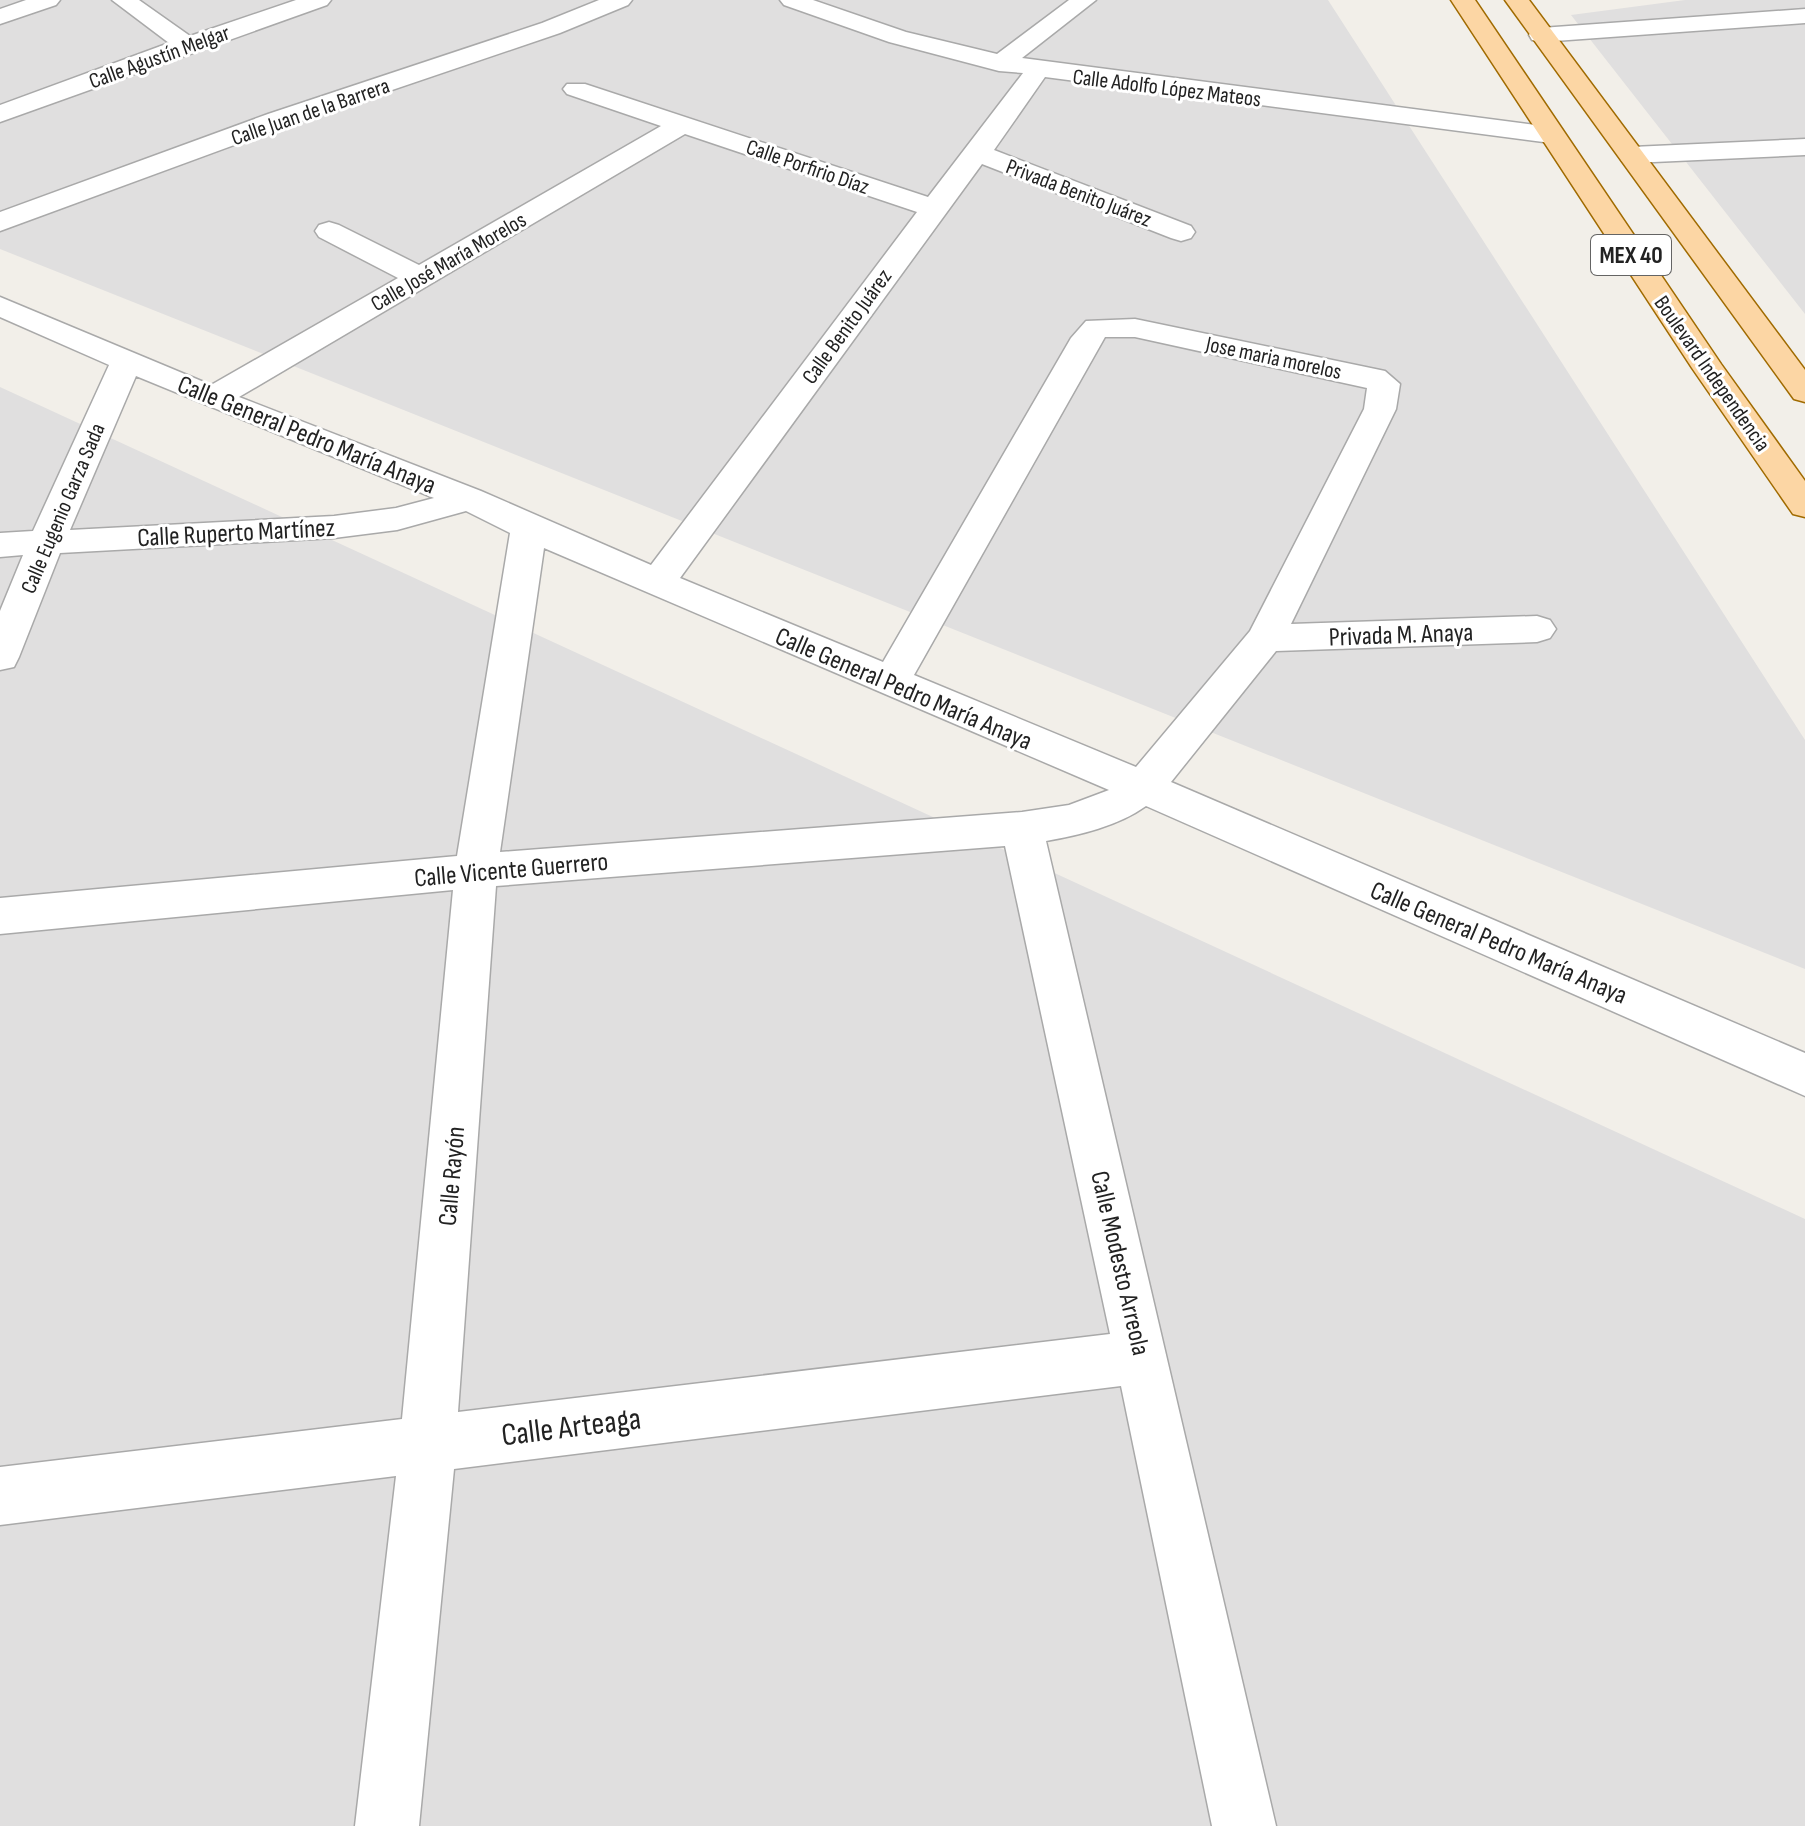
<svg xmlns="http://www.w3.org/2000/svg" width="1805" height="1826" viewBox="0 0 1805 1826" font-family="'Sofia Sans Condensed',sans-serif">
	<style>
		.residential { fill: #e0dfdf }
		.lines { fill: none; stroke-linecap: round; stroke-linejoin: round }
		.minor-casing { stroke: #a9a9a9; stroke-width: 3 }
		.primary-casing { stroke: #a06b00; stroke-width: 3 }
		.minor { fill: #fff; fill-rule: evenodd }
		.primary { fill: #fcd6a4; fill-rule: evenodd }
		.labels { text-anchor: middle; stroke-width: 6; stroke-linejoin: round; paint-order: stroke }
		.far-street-label { font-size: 22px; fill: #222; stroke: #fff }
		.shield { fill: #fff; stroke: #646464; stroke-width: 2 }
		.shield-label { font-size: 24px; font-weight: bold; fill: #222 }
		.street-label { font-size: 26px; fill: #222; stroke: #fff }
		.near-street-label { font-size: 32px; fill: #222; stroke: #fff }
	</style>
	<rect width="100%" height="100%" fill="#f2efe9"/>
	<path class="residential" d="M 0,0 L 1328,0 L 1805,740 L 1805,969 L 0,249 Z
		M 1685,0 L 1805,0 L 1805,314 L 1571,15 Z
		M 0,387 L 1805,1219 L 1805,1826 L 0,1826 Z"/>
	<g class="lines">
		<defs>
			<path id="minor" d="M 26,0 L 60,0 L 56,5 L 0,24 L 0,9 Z
				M 112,0 L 139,0 L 190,36 L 296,0 L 331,0 L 327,5 L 0,122 L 0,105 L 169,43 Z
				M 599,0 L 632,0 L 628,5 L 560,33 L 286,126 L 0,231 L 0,212 L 268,114 L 542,23 Z
				M 780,0 L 813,0 L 906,32 L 997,54 L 1069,0 L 1096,0 L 1022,58 L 1551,127 L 1560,129 L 1564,135 L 1560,141 L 1551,143 L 1045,77 L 994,150 L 1191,226 L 1195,232 L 1191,238 L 1181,241 L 1171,238 L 982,164 L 680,578 L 883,662 L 1071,338 L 1086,321 L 1135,319 L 1385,371 L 1400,384 L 1396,409 L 1291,624 L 1537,616 L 1550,620 L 1556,629 L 1550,638 L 1537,642 L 1276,651 L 1171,782 L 1805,1053 L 1805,1096 L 1146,806 C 1118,826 1080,835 1046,841 L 1276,1826 L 1212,1826 L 1121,1386 L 454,1469 L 419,1826 L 355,1826 L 396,1476 L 0,1525 L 0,1467 L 402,1419 L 453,890 L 0,934 L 0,898 L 457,856 L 510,533 L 466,511 L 397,530 L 334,538 L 60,553 L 19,657 L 14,667 L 0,670 L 0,611 L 23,555 L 0,557 L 0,533 L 33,531 L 109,365 L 0,317 L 0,297 L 211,385 L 398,278 L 319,237 L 315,231 L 319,225 L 329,222 L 339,225 L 419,265 L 661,126 L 567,94 L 563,89 L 567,84 L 585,84 L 928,197 L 1023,73 L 999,71 L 889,42 L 784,5 ZM 685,134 L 917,212 L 651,565 L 481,491 L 239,397 ZM 1105,337 L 1135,337 L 1367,388 L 1364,409 L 1250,631 L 1136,767 L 914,675 ZM 136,376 L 434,498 L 396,508 L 334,516 L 70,530 ZM 544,548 L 1109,790 L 1069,805 L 1022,812 L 500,852 ZM 1005,846 L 1110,1334 L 458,1412 L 496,886 Z
				M 1805,9 L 1805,23 L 1541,42 L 1532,40 L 1529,35 L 1532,30 L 1541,28 Z
				M 1805,139 L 1805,155 L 1632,163 L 1622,161 L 1619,155 L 1622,149 L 1632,147 Z"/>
			<path id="primary" d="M 1451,0 L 1475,0 L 1721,364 L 1805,481 L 1805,517 L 1793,514 L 1692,368 Z
				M 1505,0 L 1529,0 L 1805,370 L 1805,402 L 1794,399 Z"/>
		</defs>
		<use href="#minor" class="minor-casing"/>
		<use href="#primary" class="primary-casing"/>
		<use href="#minor" class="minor"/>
		<use href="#primary" class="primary"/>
	</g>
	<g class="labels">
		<g class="far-street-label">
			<text transform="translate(159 56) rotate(-20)" y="8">Calle Agustín Melgar</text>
			<text transform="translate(1167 87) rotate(7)" y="8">Calle Adolfo López Mateos</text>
			<text transform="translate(310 111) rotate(-19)" y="8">Calle Juan de la Barrera</text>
			<text transform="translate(808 166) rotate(19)" y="8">Calle Porfirio Díaz</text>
			<text transform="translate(1079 192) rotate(21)" y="8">Privada Benito Juárez</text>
			<text transform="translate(448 261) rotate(-30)" y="8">Calle José María Morelos</text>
			<text transform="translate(846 326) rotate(-54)" y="8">Calle Benito Juárez</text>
			<text transform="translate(1274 357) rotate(12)" y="8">Jose maria morelos</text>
			<text transform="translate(1713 373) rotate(55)" y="8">Boulevard Independencia</text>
			<text transform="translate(62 508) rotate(-67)" y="8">Calle Eugenio Garza Sada</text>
		</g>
		<rect class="shield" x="1591" y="235" width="80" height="40" rx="6"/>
		<g class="shield-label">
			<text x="1631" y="263">MEX 40</text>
		</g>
		<g class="street-label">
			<text transform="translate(307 434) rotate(22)" y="9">Calle General Pedro María Anaya</text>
			<text transform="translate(236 532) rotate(-3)" y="9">Calle Ruperto Martínez</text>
			<text transform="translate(1401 634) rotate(-2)" y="9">Privada M. Anaya</text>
			<text transform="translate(904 688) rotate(23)" y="9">Calle General Pedro María Anaya</text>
			<text transform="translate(511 869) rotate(-5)" y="9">Calle Vicente Guerrero</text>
			<text transform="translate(1499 942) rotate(23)" y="9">Calle General Pedro María Anaya</text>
			<text transform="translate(451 1176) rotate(-85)" y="9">Calle Rayón</text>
			<text transform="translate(1121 1263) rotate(77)" y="9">Calle Modesto Arreola</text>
		</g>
		<g class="near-street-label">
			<text transform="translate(571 1426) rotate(-7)" y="11">Calle Arteaga</text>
		</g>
	</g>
</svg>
